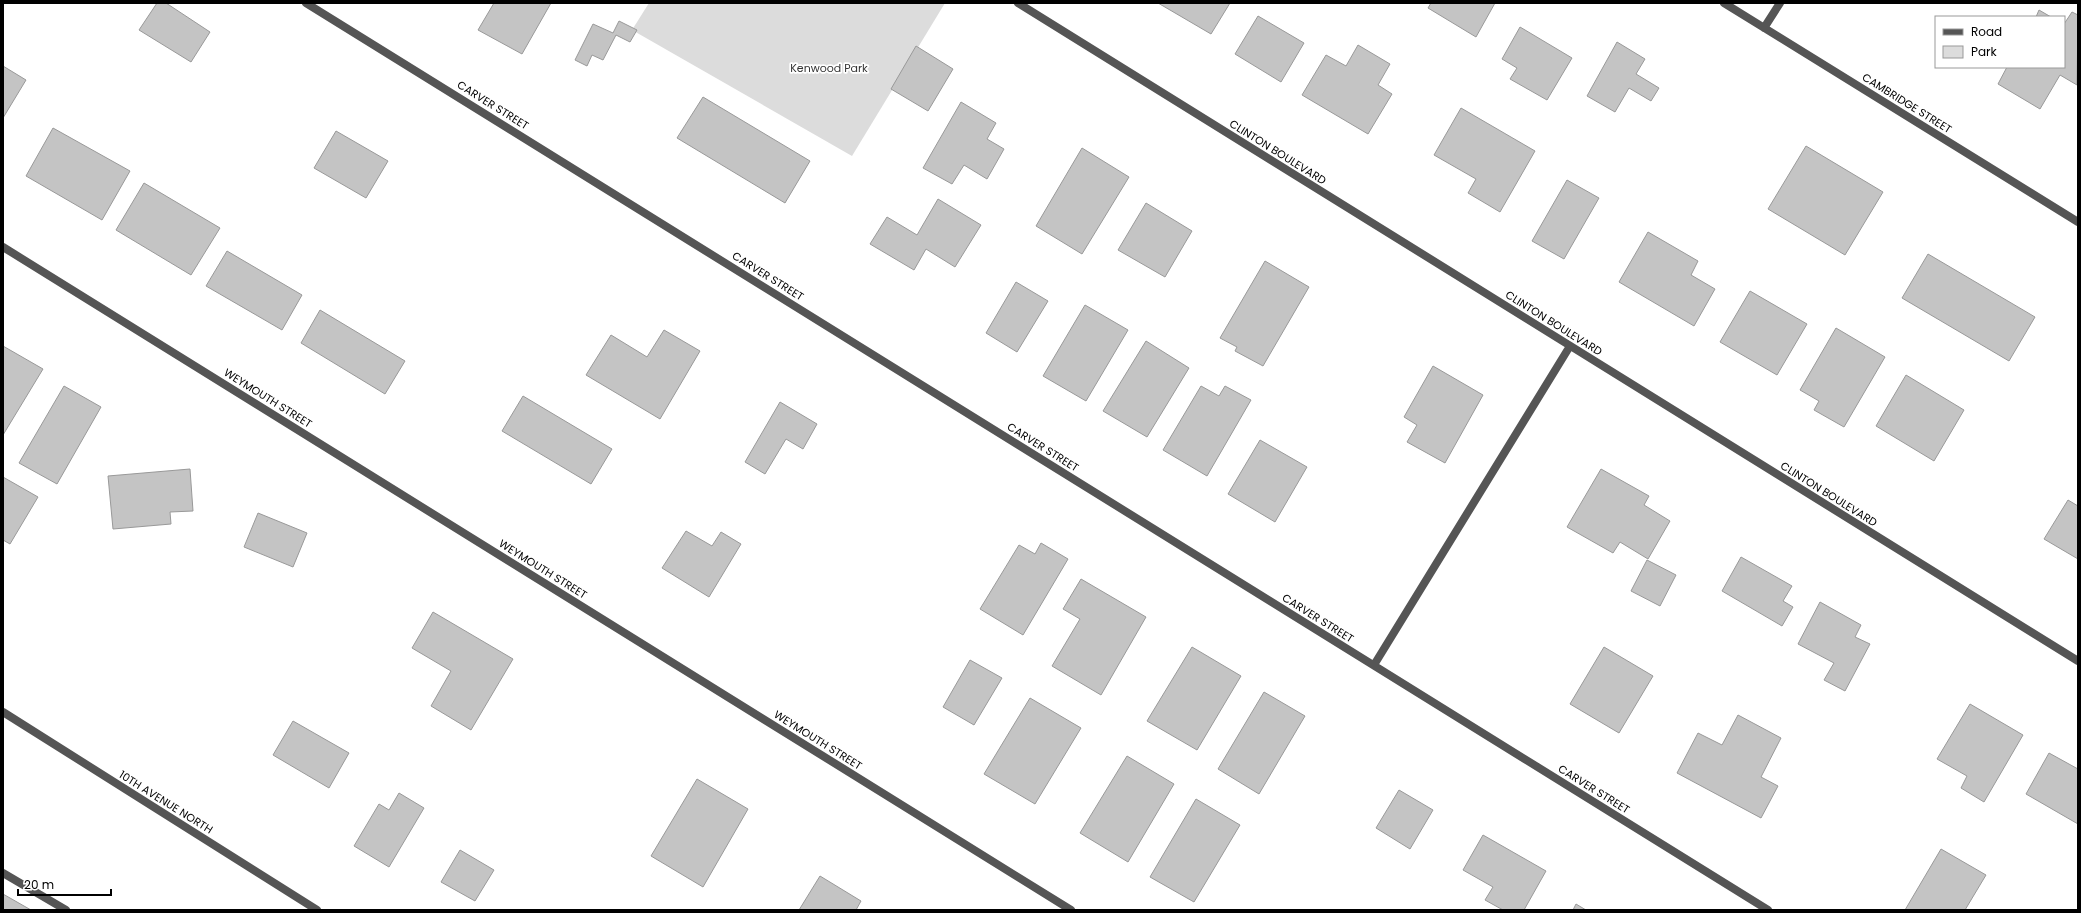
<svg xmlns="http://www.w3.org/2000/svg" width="2081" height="913" viewBox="0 0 2081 913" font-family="Poppins,sans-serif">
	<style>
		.green { fill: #dcdcdc }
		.building { fill: #c4c4c4; stroke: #999 }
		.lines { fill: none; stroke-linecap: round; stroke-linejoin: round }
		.service { stroke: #555; stroke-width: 8 }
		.minor { stroke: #555; stroke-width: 8 }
		.tertiary { stroke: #555; stroke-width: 8 }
		.labels { text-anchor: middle; stroke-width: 3.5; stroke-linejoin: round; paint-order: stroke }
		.park-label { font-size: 11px; fill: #333; stroke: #fff }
		.street-label { font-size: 11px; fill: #000; stroke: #fff }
	</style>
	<rect width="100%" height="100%" fill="#fff"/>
	<path class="green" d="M 649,3 L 945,3 L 852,156 L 632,30 Z"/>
	<path class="building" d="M 157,3 L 166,3 L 210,32 L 191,62 L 139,30 Z
		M 494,3 L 551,3 L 522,54 L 478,30 Z
		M 1158,3 L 1230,3 L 1211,34 Z
		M 1431,3 L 1495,3 L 1476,37 L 1428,8 Z
		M 2039,10 L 2051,17 L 2036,17 Z
		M 2072,12 L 2078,15 L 2077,85 L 2060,75 L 2040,109 L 1998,84 L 2007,67 L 2064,67 L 2064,24 Z
		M 1258,16 L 1304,43 L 1281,82 L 1235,54 Z
		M 619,21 L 637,30 L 630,42 L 616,35 L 603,60 L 592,55 L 587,66 L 575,60 L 593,24 L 613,33 Z
		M 1520,27 L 1572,58 L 1547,100 L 1510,79 L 1517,68 L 1502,59 Z
		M 1617,42 L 1645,59 L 1636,74 L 1659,88 L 1651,101 L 1629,88 L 1615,112 L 1587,96 Z
		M 1358,45 L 1390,64 L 1378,85 L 1392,94 L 1368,134 L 1302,95 L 1326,55 L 1346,66 Z
		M 916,46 L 953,69 L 928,111 L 891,89 Z
		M 3,66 L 26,80 L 3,118 Z
		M 703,97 L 810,161 L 785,203 L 677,138 Z
		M 961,102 L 996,123 L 987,139 L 1004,149 L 987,179 L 964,165 L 952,184 L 923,168 Z
		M 1461,108 L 1535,151 L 1500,212 L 1468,193 L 1476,179 L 1434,155 Z
		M 53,128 L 130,171 L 102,220 L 26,176 Z
		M 336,131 L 388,161 L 366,198 L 314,168 Z
		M 1806,146 L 1883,192 L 1845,255 L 1768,209 Z
		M 1082,148 L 1129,177 L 1082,254 L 1036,226 Z
		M 1567,180 L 1599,198 L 1564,259 L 1532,241 Z
		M 144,183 L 220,228 L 191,275 L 116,230 Z
		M 938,199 L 981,225 L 955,267 L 926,249 L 914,270 L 870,244 L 887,217 L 917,235 Z
		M 1146,203 L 1192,231 L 1165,277 L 1118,250 Z
		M 1648,232 L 1698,261 L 1691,275 L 1715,289 L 1694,326 L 1619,282 Z
		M 227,251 L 302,295 L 282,330 L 206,286 Z
		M 1928,254 L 2035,317 L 2009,361 L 1902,298 Z
		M 1265,261 L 1309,287 L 1263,366 L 1235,351 L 1237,347 L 1220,338 Z
		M 1016,282 L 1048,301 L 1017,352 L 986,333 Z
		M 1750,291 L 1807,324 L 1777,375 L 1720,342 Z
		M 1085,305 L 1128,330 L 1086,401 L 1043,376 Z
		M 320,310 L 405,361 L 385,394 L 301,343 Z
		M 1836,328 L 1885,357 L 1844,427 L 1814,410 L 1819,401 L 1800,390 Z
		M 664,330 L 700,351 L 660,419 L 586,375 L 611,335 L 647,357 Z
		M 1146,341 L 1189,368 L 1147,437 L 1103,411 Z
		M 3,346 L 43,369 L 3,435 Z
		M 1433,366 L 1483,395 L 1445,463 L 1407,442 L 1417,425 L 1404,417 Z
		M 1906,375 L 1964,410 L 1934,461 L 1876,426 Z
		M 64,386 L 101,407 L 57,484 L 19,463 Z
		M 1201,386 L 1219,396 L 1225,386 L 1251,400 L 1207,476 L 1163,450 Z
		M 523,396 L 612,449 L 591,484 L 502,431 Z
		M 780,402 L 817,424 L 803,449 L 786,439 L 765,474 L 745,462 Z
		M 1260,440 L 1307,467 L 1275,522 L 1228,494 Z
		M 190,469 L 193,511 L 170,512 L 171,524 L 113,529 L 108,476 Z
		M 1601,469 L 1649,496 L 1644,505 L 1670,521 L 1648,559 L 1620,542 L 1613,553 L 1567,527 Z
		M 3,477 L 38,497 L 10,544 L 3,540 Z
		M 2068,500 L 2078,506 L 2078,559 L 2044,539 Z
		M 258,513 L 307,533 L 293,567 L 244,547 Z
		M 686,531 L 712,546 L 721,532 L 741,544 L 709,597 L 662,568 Z
		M 1041,543 L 1068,559 L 1023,635 L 980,609 L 1019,545 L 1035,554 Z
		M 1741,557 L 1792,586 L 1783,601 L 1793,607 L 1782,626 L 1722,591 Z
		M 1647,560 L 1676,575 L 1660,606 L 1631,591 Z
		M 1081,579 L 1146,617 L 1101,695 L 1052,666 L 1080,619 L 1063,609 Z
		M 1820,602 L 1861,625 L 1855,637 L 1870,644 L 1845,691 L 1824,680 L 1834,663 L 1798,644 Z
		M 433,612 L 513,659 L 471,730 L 431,706 L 451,671 L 412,648 Z
		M 1192,647 L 1241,676 L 1197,750 L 1147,721 Z
		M 1604,647 L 1653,676 L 1619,733 L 1570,704 Z
		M 970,660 L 1002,678 L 974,725 L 943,707 Z
		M 1264,692 L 1305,716 L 1259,794 L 1218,769 Z
		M 1030,698 L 1081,728 L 1035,804 L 984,774 Z
		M 1970,704 L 2023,735 L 1984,802 L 1961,788 L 1967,776 L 1937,759 Z
		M 1738,715 L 1781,738 L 1761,777 L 1778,786 L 1761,818 L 1677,773 L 1698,733 L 1722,745 Z
		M 293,721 L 349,753 L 329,788 L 273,755 Z
		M 2049,753 L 2078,769 L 2078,824 L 2026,794 Z
		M 1127,756 L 1174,784 L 1128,862 L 1080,833 Z
		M 697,779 L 748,809 L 703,887 L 651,856 Z
		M 1399,790 L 1433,810 L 1410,849 L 1376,828 Z
		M 399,793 L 424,808 L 389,867 L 354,846 L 379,804 L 389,810 Z
		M 1196,799 L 1240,825 L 1194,902 L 1150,877 Z
		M 1483,835 L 1546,871 L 1524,910 L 1503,910 L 1485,900 L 1493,887 L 1463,870 Z
		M 1941,849 L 1986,875 L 1965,910 L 1905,910 Z
		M 460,850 L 494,870 L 475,901 L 441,882 Z
		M 820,876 L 861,901 L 856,910 L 799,910 Z
		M 3,894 L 31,910 L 3,910 Z
		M 1576,904 L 1586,910 L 1573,910 Z"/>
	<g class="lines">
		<path class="service" d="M 3,873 L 66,910"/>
		<path class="minor" d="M 306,3 L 1768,910
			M 1018,3 L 2078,661
			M 1724,3 L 2078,222
			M 1764,28 L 1780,3
			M 3,247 L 1071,910
			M 1374,665 L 1570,346"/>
		<path class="tertiary" d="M 3,712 L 317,910"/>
	</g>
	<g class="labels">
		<g class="park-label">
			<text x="829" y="72">Kenwood Park</text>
		</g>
		<g class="street-label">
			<text transform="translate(1907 103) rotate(32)" y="4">CAMBRIDGE STREET</text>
			<text transform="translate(493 105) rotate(32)" y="4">CARVER STREET</text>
			<text transform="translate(1278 152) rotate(32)" y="4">CLINTON BOULEVARD</text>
			<text transform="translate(768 276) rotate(32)" y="4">CARVER STREET</text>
			<text transform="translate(1554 323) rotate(32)" y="4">CLINTON BOULEVARD</text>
			<text transform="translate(268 398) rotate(32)" y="4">WEYMOUTH STREET</text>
			<text transform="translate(1043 447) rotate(32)" y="4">CARVER STREET</text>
			<text transform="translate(1829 494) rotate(32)" y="4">CLINTON BOULEVARD</text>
			<text transform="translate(543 569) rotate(32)" y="4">WEYMOUTH STREET</text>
			<text transform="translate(1318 618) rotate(32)" y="4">CARVER STREET</text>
			<text transform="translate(818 740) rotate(32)" y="4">WEYMOUTH STREET</text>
			<text transform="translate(1594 789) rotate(32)" y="4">CARVER STREET</text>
			<text transform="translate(166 802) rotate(32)" y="4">10TH AVENUE NORTH</text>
		</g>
	</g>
	<rect width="2081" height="913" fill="none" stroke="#000000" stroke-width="8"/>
	<rect x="1935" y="16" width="130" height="52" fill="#ffffff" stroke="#999999"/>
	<rect x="1943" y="29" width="20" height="6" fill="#555555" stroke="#999999"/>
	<text x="1971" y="36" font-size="12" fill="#000000">Road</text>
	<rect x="1943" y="46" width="20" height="12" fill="#dcdcdc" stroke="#999999"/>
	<text x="1971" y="56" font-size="12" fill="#000000">Park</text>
	<path d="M18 889v6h93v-6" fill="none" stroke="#000000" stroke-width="2"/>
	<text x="24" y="889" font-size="12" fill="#000000" stroke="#ffffff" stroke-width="3" paint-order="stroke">20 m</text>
</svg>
